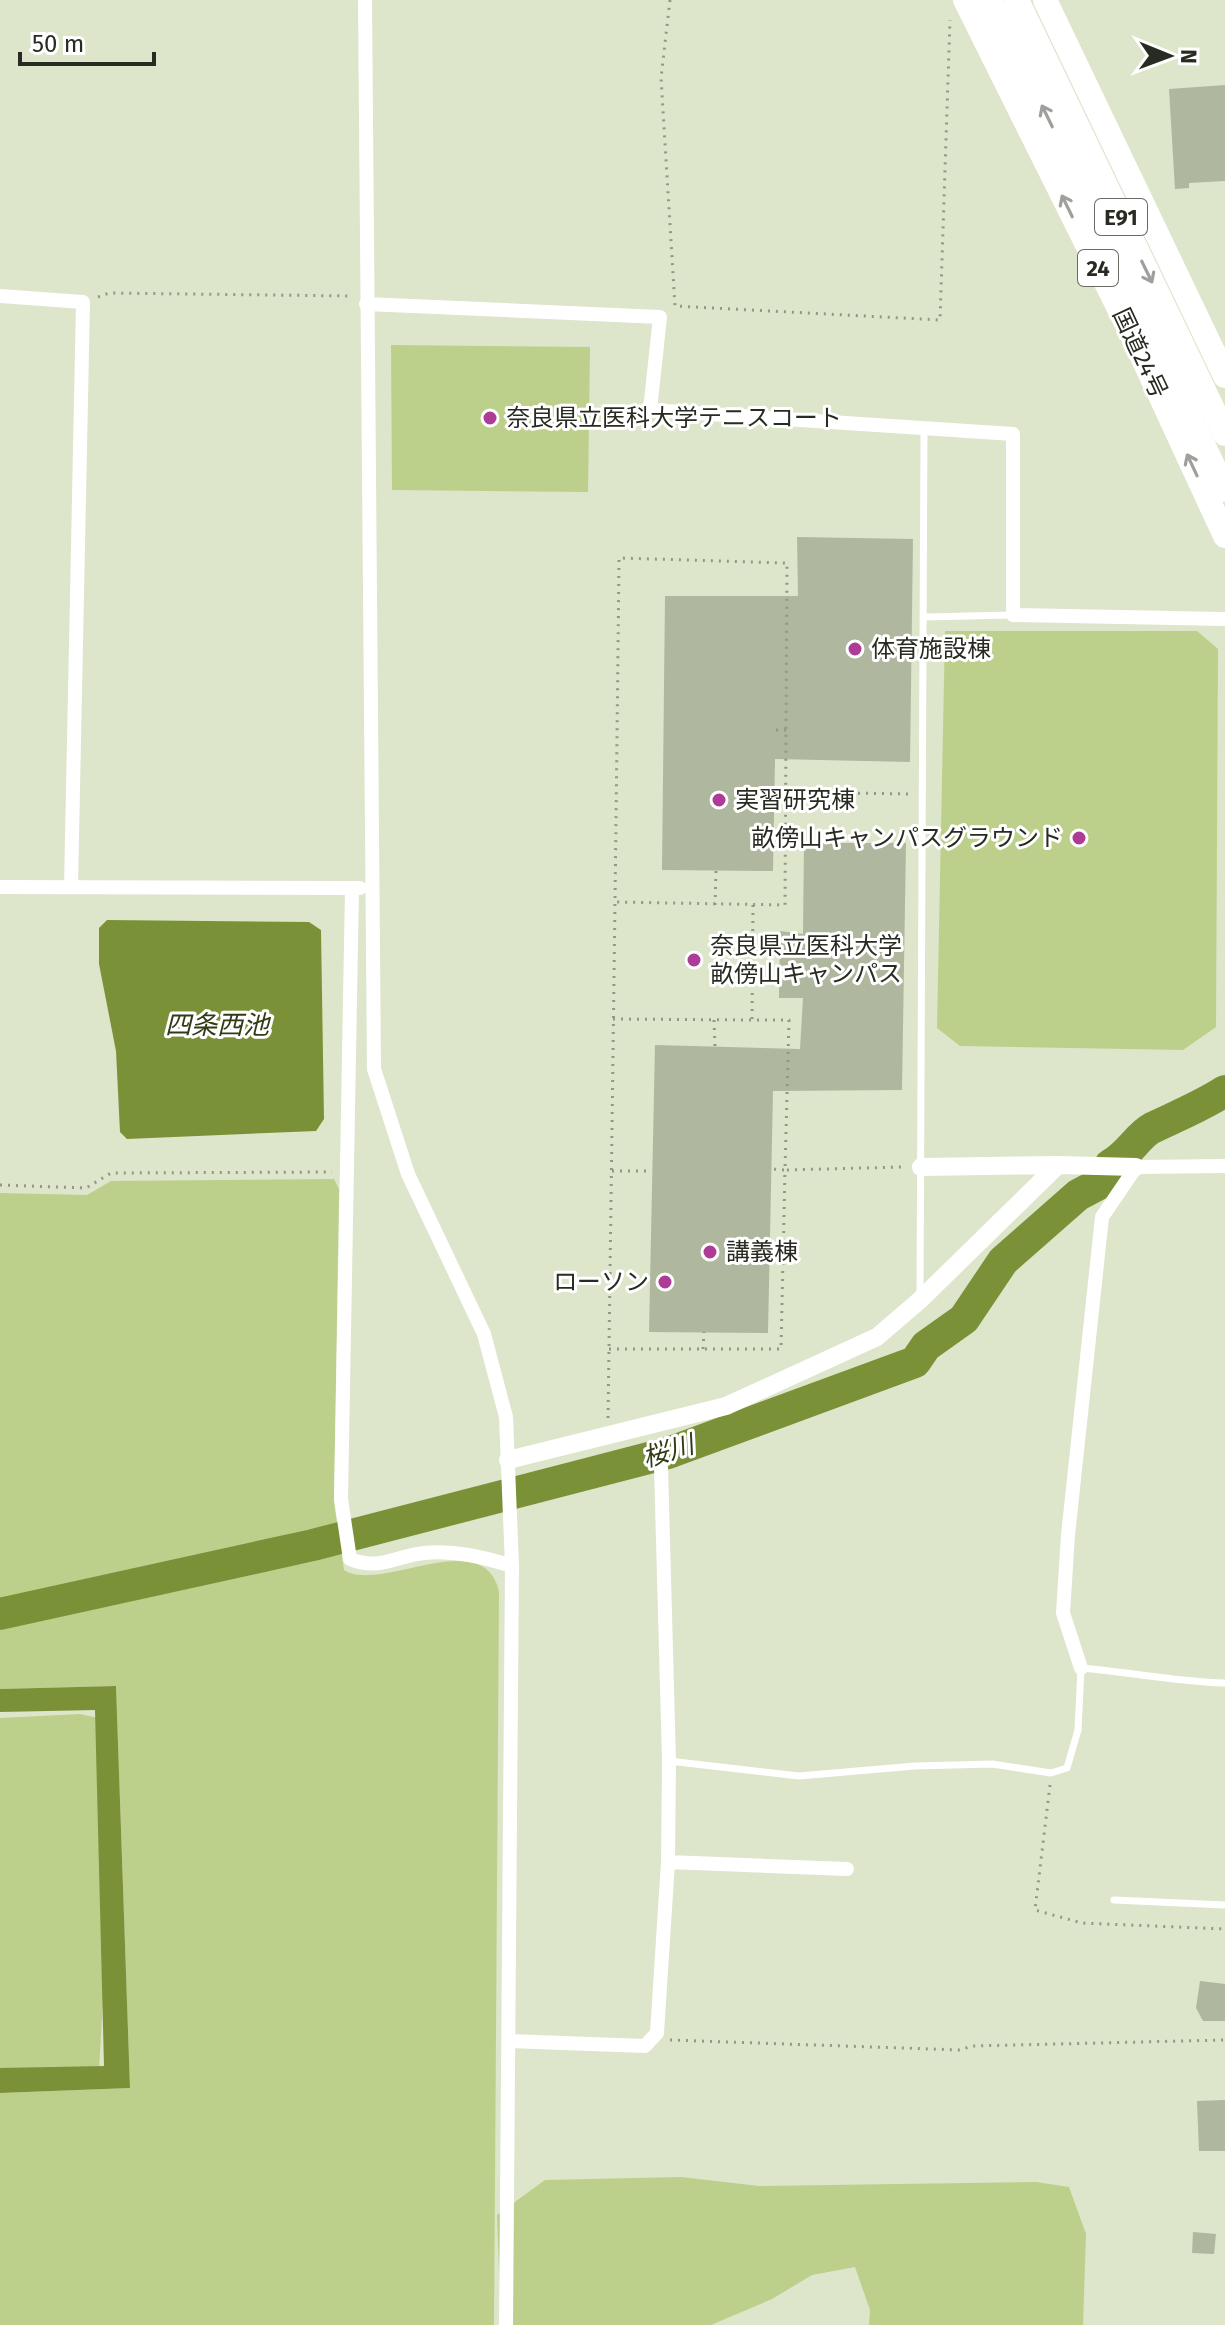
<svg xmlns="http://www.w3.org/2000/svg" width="1225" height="2325" viewBox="0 0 1225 2325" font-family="'Fira Sans','Noto Sans JP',sans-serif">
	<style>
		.green { fill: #bcd08b }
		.water { fill: #7b9137 }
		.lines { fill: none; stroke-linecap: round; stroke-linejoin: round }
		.river { stroke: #7b9137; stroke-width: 32 }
		.building { fill: #afb79e }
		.path { stroke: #929885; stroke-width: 3; stroke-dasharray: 2 6; stroke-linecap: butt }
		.service { stroke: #fff; stroke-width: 7 }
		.minor { stroke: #fff; stroke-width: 14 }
		.tertiary { stroke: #fff; stroke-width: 18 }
		.trunk { stroke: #fff; stroke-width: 24 }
		.oneway { stroke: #9ea09b }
		.poi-dot { fill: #ae3c97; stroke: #fff; stroke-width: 3 }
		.labels { text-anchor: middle; stroke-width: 6; stroke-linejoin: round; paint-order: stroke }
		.shield { fill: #fff; stroke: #686b64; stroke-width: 2 }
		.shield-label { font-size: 22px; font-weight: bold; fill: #282b21 }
		.street-label { font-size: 24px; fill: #282b21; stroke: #fff }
		.poi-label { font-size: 24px; fill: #282b21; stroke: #fff; text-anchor: start }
		.water-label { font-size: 26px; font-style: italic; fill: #323b16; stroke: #fff }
	</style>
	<rect width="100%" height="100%" fill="#dde5cb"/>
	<path class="green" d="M 391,345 L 590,347 L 588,492 L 392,490 Z
		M 945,631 L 1197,631 L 1218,649 L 1216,1027 L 1183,1050 L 960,1046 L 937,1028 Z
		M 334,1179 L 339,1189 L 334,1502 L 344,1570 C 379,1594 485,1523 499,1592 L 494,2325 L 0,2325 L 0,2093 L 130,2088 L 116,1686 L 0,1689 L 0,1193 L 87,1195 L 111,1181 Z
		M 80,1714 L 98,1718 L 103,1998 L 99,2071 L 0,2071 L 0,1718 Z
		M 681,2177 L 759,2186 L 1036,2182 L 1069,2187 L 1086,2234 L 1083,2325 L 869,2325 L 870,2310 L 855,2267 L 812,2275 L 772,2299 L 711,2325 L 501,2325 L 497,2215 L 545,2180 Z"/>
	<path class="water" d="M 107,920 L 309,922 L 321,930 L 324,1119 L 316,1131 L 127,1139 L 120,1132 L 116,1051 L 99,964 L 99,928 Z
		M 116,1686 L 130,2088 L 0,2093 L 0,2068 L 104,2066 L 95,1710 L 0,1712 L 0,1689 Z"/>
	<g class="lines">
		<path class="river" d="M 0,1614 L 313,1545 L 668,1453 L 915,1362 L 926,1346 L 964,1319 L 1003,1261 L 1078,1195 L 1112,1177 L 1110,1165 C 1130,1154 1137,1136 1152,1128 C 1177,1116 1202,1106 1225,1091"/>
	</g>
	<path class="building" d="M 1225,85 L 1225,181 L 1189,183 L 1189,188 L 1175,189 L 1169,89 Z
		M 797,537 L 913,539 L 910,762 L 775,759 L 773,871 L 662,870 L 665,596 L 798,596 Z
		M 804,843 L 906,843 L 902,1090 L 773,1091 L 768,1333 L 649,1332 L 655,1045 L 800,1049 L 803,998 L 779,998 L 780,931 L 803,934 Z
		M 1200,1981 L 1225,1984 L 1225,2021 L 1203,2021 L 1196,2008 Z
		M 1225,2100 L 1225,2151 L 1199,2151 L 1197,2101 Z
		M 1193,2232 L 1216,2234 L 1214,2254 L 1192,2253 Z"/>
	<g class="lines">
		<path class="path" d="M 670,0 L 661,78 L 675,306 L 940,320 L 950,20
			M 98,297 L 109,293 L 350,296
			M 776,730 L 786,730
			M 786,792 L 911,794
			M 715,905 L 716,871
			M 753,905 L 752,1020 L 789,1020 L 785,1170 L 903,1167
			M 613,1019 L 752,1020
			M 714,1020 L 715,1047
			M 612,1171 L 652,1171
			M 0,1185 L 86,1188 L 111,1173 L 332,1172
			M 609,1349 L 781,1349 L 785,1170 L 771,1169
			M 703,1349 L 704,1332
			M 608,1418 C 612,1131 616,845 619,558 L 787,563 L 785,905 L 615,902
			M 1050,1785 L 1035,1910 L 1082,1923 L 1225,1929
			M 670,2040 L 960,2050 L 972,2046 L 1225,2040"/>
		<path class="service" d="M 923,617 L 1013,615
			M 920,1294 L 924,428
			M 669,1761 L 799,1776 L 915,1766 L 992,1764 L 1051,1773 L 1067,1768 L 1078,1730 L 1081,1668 C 1130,1672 1176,1682 1225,1683
			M 1114,1900 L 1225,1905"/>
		<path class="minor" d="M 365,0 L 374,1069 L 408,1174 L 484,1334 L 506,1417 L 512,1566 L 506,2325
			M 0,296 L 83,302 L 71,887
			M 366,304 L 660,317 L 650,410 L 1013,434 L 1013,615 L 1225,619
			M 0,887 L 360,888
			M 352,888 L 341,1499 L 350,1559 C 379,1571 395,1556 424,1553 C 455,1550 483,1557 512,1566
			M 1081,1668 L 1063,1613 L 1068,1535 L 1102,1217 L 1136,1167 L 1225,1166
			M 668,1862 L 847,1869
			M 509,2041 L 645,2046 L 657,2033 L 668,1862 L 669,1761 L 661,1467"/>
		<path class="tertiary" d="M 921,1167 L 1058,1165
			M 508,1460 L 726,1406 L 877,1337 L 920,1300 L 1058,1165 L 1136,1167"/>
		<path class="trunk" d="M 965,0 L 1132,335 L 1225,536
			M 991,0 L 1225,490
			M 1017,0 L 1225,434
			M 1045,0 L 1225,376"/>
	</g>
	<defs><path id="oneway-shaft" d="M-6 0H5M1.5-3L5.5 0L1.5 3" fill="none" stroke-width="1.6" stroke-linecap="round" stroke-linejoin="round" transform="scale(2)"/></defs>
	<g class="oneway">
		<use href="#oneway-shaft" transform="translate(1047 116) rotate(-116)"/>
		<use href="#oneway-shaft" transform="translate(1067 206) rotate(-116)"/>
		<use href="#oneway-shaft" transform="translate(1147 272) rotate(64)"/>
		<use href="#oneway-shaft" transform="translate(1192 465) rotate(-115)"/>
	</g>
	<g class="poi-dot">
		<circle cx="490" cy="418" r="8"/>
		<circle cx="855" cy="649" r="8"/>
		<circle cx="719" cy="800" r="8"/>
		<circle cx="1079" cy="838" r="8"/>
		<circle cx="694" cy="960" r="8"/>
		<circle cx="710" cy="1252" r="8"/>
		<circle cx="665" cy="1282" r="8"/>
	</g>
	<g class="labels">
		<g class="shield">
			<rect x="1095" y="199" width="52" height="36" rx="6"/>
			<rect x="1078" y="250" width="40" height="36" rx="6"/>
		</g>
		<g class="shield-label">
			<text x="1121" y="225">E91</text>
			<text x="1098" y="276">24</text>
		</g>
		<g class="street-label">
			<text transform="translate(1140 353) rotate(65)" y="8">国道24号</text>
		</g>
		<g class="poi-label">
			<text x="506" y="426">奈良県立医科大学テニスコート</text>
			<text x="871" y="657">体育施設棟</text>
			<text x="735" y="808">実習研究棟</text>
			<text x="1063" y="846" text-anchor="end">畝傍山キャンパスグラウンド</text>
			<text x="710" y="954">奈良県立医科大学<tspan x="710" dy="28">畝傍山キャンパス</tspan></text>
			<text x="726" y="1260">講義棟</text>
			<text x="649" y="1290" text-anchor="end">ローソン</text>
		</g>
		<g class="water-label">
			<text x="217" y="1034">四条西池</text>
			<text transform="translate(668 1451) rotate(-17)" y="9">桜川</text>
		</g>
	</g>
	<g transform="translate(1169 56) rotate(91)" stroke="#ffffff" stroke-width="6" paint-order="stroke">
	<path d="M0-6L14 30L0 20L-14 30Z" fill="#282b21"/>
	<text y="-12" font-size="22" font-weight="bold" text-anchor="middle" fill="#282b21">N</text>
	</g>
	<path d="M20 52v12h134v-12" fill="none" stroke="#282b21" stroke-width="4"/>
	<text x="32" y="52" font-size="24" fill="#282b21" stroke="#ffffff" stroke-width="6" paint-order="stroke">50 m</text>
</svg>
